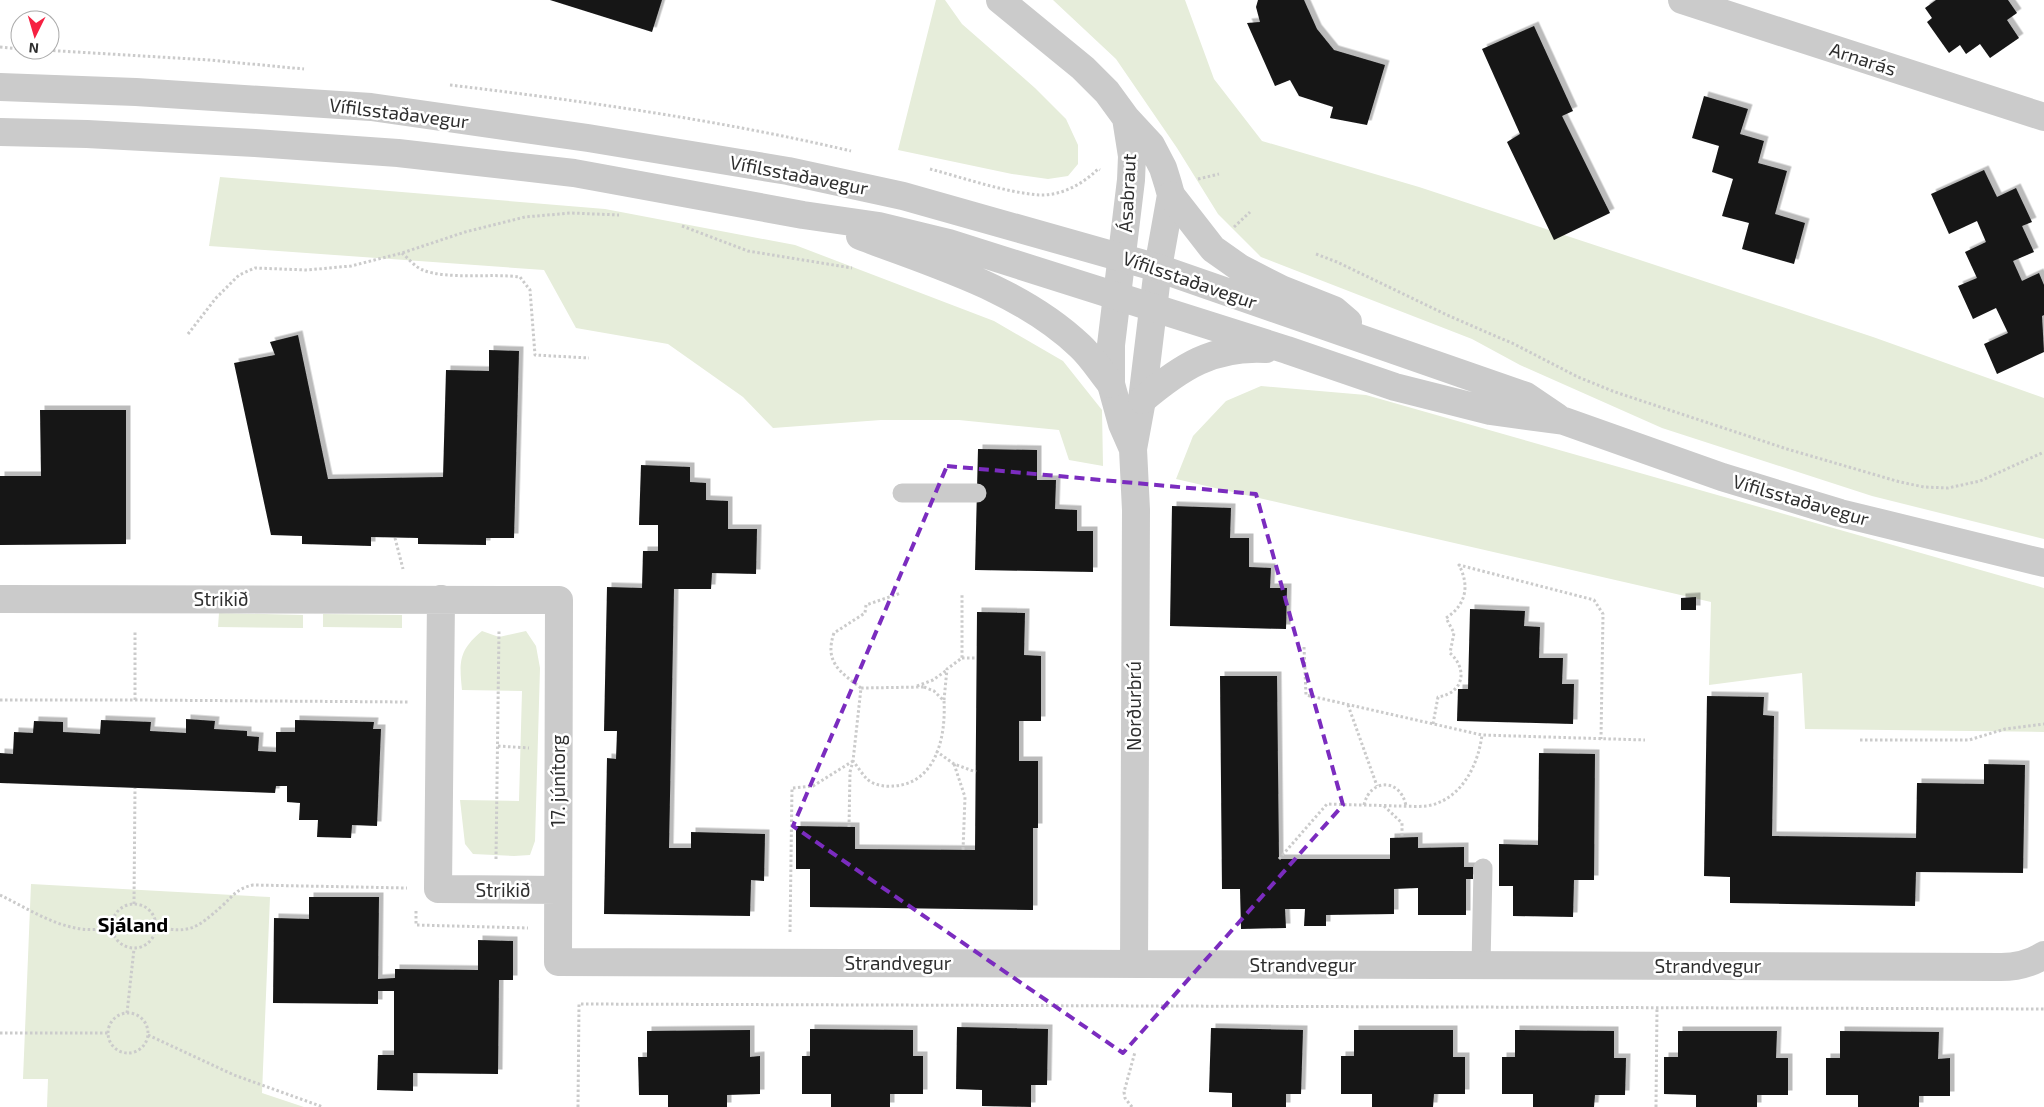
<svg xmlns="http://www.w3.org/2000/svg" width="2044" height="1107" viewBox="0 0 2044 1107" font-family="'Exo 2',sans-serif">
	<style>
		.green { fill: #e6edda }
		.building { fill: #151515; filter: url(#shadow) }
		.lines { fill: none; stroke-linecap: round; stroke-linejoin: round }
		.path { stroke: #cbcbcb; stroke-width: 3; stroke-dasharray: 2.5 2.5; stroke-linecap: butt }
		.service { stroke: #cbcbcb; stroke-width: 19 }
		.minor { stroke: #cbcbcb; stroke-width: 28 }
		.tertiary { stroke: #cbcbcb; stroke-width: 28 }
		.marked { fill: none; stroke: #7b2cbf; stroke-width: 4; stroke-dasharray: 10 6; stroke-linejoin: round }
		.labels { text-anchor: middle; stroke-width: 5; stroke-linejoin: round; paint-order: stroke }
		.street-label { font-size: 19px; fill: #2e2e2e; stroke: #fff }
		.neighbourhood-label { font-size: 20px; font-weight: bold; fill: #000; stroke: #fff }
	</style>
	<defs>
		<filter id="shadow"><feDropShadow dx="4.5" dy="-4.5" stdDeviation="0" flood-color="#0004"/></filter>
	</defs>
	<rect width="100%" height="100%" fill="#fff"/>
	<path class="green" d="M 936,0 L 945,0 L 962,24 L 1035,88 L 1066,119 L 1078,145 L 1078,164 L 1068,176 L 1048,179 L 1012,174 L 898,150 Z
		M 1053,0 L 1185,0 L 1214,79 L 1262,141 L 1419,187 L 1873,337 L 2044,398 L 2044,539 L 1872,496 L 1662,428 L 1520,365 L 1472,339 L 1261,257 L 1218,214 L 1177,148 L 1116,59 Z
		M 220,177 L 605,209 L 795,245 L 994,321 L 1063,361 L 1102,410 L 1103,466 L 1069,460 L 1059,430 L 959,420 L 881,420 L 773,428 L 743,397 L 668,344 L 576,328 L 544,270 L 209,246 Z
		M 1261,386 L 1366,395 L 2044,588 L 2044,732 L 1805,729 L 1802,673 L 1709,685 L 1711,602 L 1176,479 L 1193,436 L 1226,401 Z
		M 219,613 L 303,615 L 303,628 L 218,627 Z
		M 323,614 L 402,615 L 402,628 L 323,627 Z
		M 482,631 L 499,637 L 526,631 L 536,646 L 540,668 L 535,841 L 530,855 L 514,856 L 473,854 L 465,844 L 460,800 L 519,801 L 522,691 L 462,690 C 459,661 459,650 482,631 Z
		M 31,884 L 270,897 L 262,1093 L 304,1107 L 47,1107 L 48,1079 L 23,1079 Z"/>
	<path class="building" d="M 550,0 L 662,0 L 652,32 Z
		M 1258,0 L 1304,0 L 1317,29 L 1334,50 L 1385,65 L 1367,125 L 1330,118 L 1333,107 L 1299,96 L 1290,80 L 1275,86 L 1247,23 L 1260,22 L 1256,7 Z
		M 1936,0 L 2008,0 L 2017,13 L 2007,20 L 2019,38 L 1990,58 L 1980,44 L 1966,54 L 1960,45 L 1949,53 L 1927,22 L 1932,18 L 1925,8 Z
		M 1534,26 L 1573,111 L 1562,116 L 1610,213 L 1554,240 L 1507,142 L 1520,134 L 1482,49 Z
		M 1704,96 L 1748,109 L 1740,134 L 1764,141 L 1758,163 L 1787,171 L 1775,214 L 1805,223 L 1794,264 L 1742,249 L 1749,223 L 1722,216 L 1733,179 L 1712,172 L 1719,146 L 1692,138 Z
		M 1984,170 L 1997,197 L 2016,188 L 2032,222 L 2022,226 L 2034,252 L 2013,261 L 2022,281 L 2039,273 L 2044,285 L 2044,315 L 2042,316 L 2044,352 L 1997,374 L 1984,344 L 2008,333 L 1996,308 L 1973,319 L 1958,286 L 1977,278 L 1965,252 L 1986,242 L 1977,221 L 1949,234 L 1931,194 Z
		M 298,335 L 328,479 L 443,477 L 446,370 L 489,371 L 489,350 L 519,351 L 514,538 L 486,538 L 486,545 L 418,544 L 418,538 L 371,537 L 371,546 L 302,544 L 302,536 L 271,535 L 234,363 L 275,355 L 270,342 Z
		M 40,410 L 126,410 L 126,544 L 0,545 L 0,476 L 41,476 Z
		M 978,449 L 1037,450 L 1037,480 L 1056,480 L 1055,509 L 1077,510 L 1077,531 L 1093,531 L 1093,572 L 975,570 Z
		M 641,465 L 690,467 L 690,482 L 706,483 L 706,500 L 728,501 L 728,529 L 757,529 L 756,574 L 712,573 L 711,589 L 674,589 L 669,848 L 691,848 L 691,832 L 765,834 L 764,881 L 751,880 L 750,916 L 604,914 L 607,758 L 616,759 L 617,731 L 604,731 L 607,587 L 642,588 L 643,551 L 658,551 L 658,525 L 639,525 Z
		M 1172,506 L 1231,508 L 1230,538 L 1249,538 L 1249,567 L 1271,568 L 1270,588 L 1287,588 L 1286,629 L 1170,626 Z
		M 1696,597 L 1696,610 L 1681,610 L 1681,598 Z
		M 1470,609 L 1525,611 L 1524,626 L 1540,627 L 1539,658 L 1563,658 L 1562,684 L 1574,684 L 1573,724 L 1457,721 L 1458,689 L 1468,689 Z
		M 977,612 L 1025,613 L 1024,655 L 1041,656 L 1041,721 L 1019,721 L 1019,761 L 1038,761 L 1038,828 L 1033,828 L 1033,910 L 810,907 L 810,869 L 796,869 L 796,826 L 855,827 L 855,849 L 975,850 Z
		M 1220,676 L 1277,676 L 1279,859 L 1390,859 L 1390,838 L 1418,837 L 1418,848 L 1464,847 L 1464,867 L 1473,867 L 1473,879 L 1466,879 L 1466,915 L 1418,915 L 1418,888 L 1394,889 L 1394,914 L 1326,915 L 1326,926 L 1304,926 L 1305,909 L 1285,909 L 1286,928 L 1241,929 L 1240,889 L 1222,889 Z
		M 1707,696 L 1764,697 L 1763,715 L 1774,716 L 1772,836 L 1916,838 L 1917,783 L 1984,784 L 1984,764 L 2025,765 L 2023,873 L 1916,872 L 1915,906 L 1730,903 L 1730,877 L 1704,876 Z
		M 186,719 L 215,721 L 214,729 L 247,731 L 247,736 L 259,737 L 258,751 L 276,752 L 276,732 L 295,732 L 295,720 L 374,722 L 373,729 L 381,729 L 377,826 L 352,825 L 351,838 L 317,837 L 318,820 L 299,820 L 300,803 L 287,802 L 287,786 L 276,786 L 275,793 L 0,783 L 0,753 L 13,754 L 14,732 L 33,733 L 34,721 L 63,722 L 63,732 L 100,734 L 101,720 L 151,722 L 150,731 L 186,733 Z
		M 1539,753 L 1595,754 L 1594,880 L 1574,880 L 1573,917 L 1513,916 L 1513,886 L 1499,886 L 1499,844 L 1538,845 Z
		M 309,897 L 379,897 L 378,979 L 395,978 L 395,969 L 478,970 L 478,940 L 513,941 L 513,980 L 499,980 L 498,1074 L 413,1073 L 413,1091 L 377,1090 L 378,1055 L 394,1055 L 394,991 L 378,991 L 378,1004 L 273,1003 L 274,918 L 309,919 Z
		M 957,1027 L 1048,1029 L 1047,1085 L 1031,1085 L 1031,1107 L 982,1106 L 982,1090 L 956,1089 Z
		M 1211,1028 L 1303,1030 L 1301,1094 L 1286,1094 L 1286,1107 L 1232,1107 L 1232,1093 L 1209,1092 Z
		M 810,1029 L 913,1030 L 913,1056 L 923,1056 L 923,1094 L 890,1094 L 890,1107 L 831,1107 L 831,1094 L 802,1094 L 802,1056 L 810,1056 Z
		M 750,1030 L 750,1057 L 760,1056 L 760,1094 L 727,1095 L 727,1107 L 668,1107 L 668,1095 L 639,1095 L 638,1057 L 647,1057 L 647,1031 Z
		M 1354,1030 L 1453,1030 L 1453,1057 L 1465,1057 L 1465,1094 L 1434,1094 L 1433,1107 L 1372,1107 L 1372,1094 L 1341,1094 L 1341,1056 L 1354,1056 Z
		M 1515,1030 L 1614,1031 L 1614,1058 L 1626,1058 L 1625,1095 L 1595,1095 L 1594,1107 L 1533,1107 L 1533,1094 L 1502,1094 L 1502,1057 L 1515,1057 Z
		M 1678,1031 L 1777,1031 L 1776,1058 L 1788,1058 L 1788,1095 L 1757,1095 L 1757,1107 L 1696,1107 L 1696,1095 L 1664,1094 L 1664,1057 L 1678,1057 Z
		M 1840,1031 L 1939,1032 L 1938,1059 L 1950,1058 L 1950,1096 L 1919,1096 L 1919,1107 L 1858,1107 L 1858,1095 L 1826,1095 L 1826,1058 L 1840,1058 Z"/>
	<g class="lines">
		<path class="path" d="M 0,47 L 20,49
			M 43,50 L 209,60 L 304,69
			M 450,85 C 584,101 719,120 851,151
			M 930,169 C 964,178 1004,192 1039,195 C 1061,196 1083,184 1098,169 L 1100,170
			M 1198,179 L 1219,174
			M 682,226 L 748,251 L 852,268
			M 1234,227 L 1250,212
			M 402,253 C 408,258 416,268 423,270 C 447,280 492,273 520,277 L 530,290 L 535,355 L 589,358
			M 1316,254 L 1337,262 L 1447,315 L 1514,344 L 1578,377 L 1615,392 L 1787,449 L 1900,482 L 1924,487 L 1948,488 L 1980,481 L 2044,452
			M 188,334 L 216,298 L 239,275 L 255,268 L 307,270 L 351,266 L 402,253 L 465,232 L 525,217 L 571,213 L 619,215
			M 395,538 L 403,569
			M 1304,647 L 1306,695 L 1482,735 L 1645,740
			M 962,658 L 977,658
			M 917,686 L 933,680 L 947,670
			M 924,687 L 934,691 L 944,701 C 946,737 936,784 893,786 C 885,787 873,785 867,779 C 862,774 858,767 853,761 L 861,688 Z
			M 861,688 C 840,672 824,662 834,633 L 865,613 L 866,605 L 901,593
			M 0,700 L 135,700 L 135,630
			M 135,700 L 409,702
			M 944,700 L 947,669 L 962,658 L 962,593
			M 1348,705 L 1377,786
			M 1433,724 L 1438,697 C 1464,693 1468,669 1450,653 L 1454,633 L 1446,618 C 1466,605 1470,586 1459,565 L 1594,600 L 1603,614 L 1601,739
			M 1860,740 L 1969,740 L 2005,729 L 2044,724
			M 498,746 L 529,748
			M 936,751 L 954,764 L 976,772
			M 954,764 L 965,797 L 963,850
			M 1364,805 C 1370,778 1401,778 1406,806
			M 1384,806 L 1402,823 L 1402,838
			M 849,827 L 850,772 L 853,761
			M 496,859 L 499,630
			M 1279,859 L 1327,804 C 1350,805 1373,805 1396,806 C 1406,806 1417,807 1427,806 C 1461,800 1478,766 1482,735
			M 0,895 C 35,912 71,938 111,927
			M112 926a22 22 0 1 1 44 0a22 22 0 1 1-44 0Z
			M 134,904 L 135,788
			M 416,911 L 416,925 L 528,928
			M 156,926 C 189,935 197,928 222,906 C 234,895 236,889 253,885 L 407,888
			M 790,932 L 792,788 L 813,786 L 853,761
			M 127,1013 L 134,949
			M108 1033a20 20 0 1 1 40 0a20 20 0 1 1-40 0Z
			M 0,1033 L 108,1033
			M 148,1035 L 234,1075 L 323,1107
			M 578,1107 L 579,1004 L 2044,1009
			M 1132,1107 L 1125,1098 L 1124,1092 L 1135,1052
			M 1656,1107 L 1657,1008"/>
		<path class="service" d="M 902,493 L 977,493
			M 1481,965 L 1483,868"/>
		<path class="minor" d="M 1000,0 L 1083,68 L 1107,92 L 1126,118 L 1151,145 L 1163,168 L 1168,184 L 1171,195 L 1158,268 L 1142,400 L 1133,449 L 1136,510 L 1134,964
			M 1682,0 L 2044,117
			M 1126,118 L 1132,156 L 1131,180 L 1111,345 L 1111,384 L 1122,424 L 1133,449
			M 0,599 L 559,600 L 558,962 L 2001,967 C 2017,967 2030,964 2044,955
			M 441,599 L 438,889 L 557,890"/>
		<path class="tertiary" d="M 0,87 L 136,92 L 371,107 L 588,138 L 788,171 L 903,196 L 1158,268 L 1526,396 L 1557,417
			M 0,132 L 87,134 L 255,143 L 398,153 L 574,173 L 803,215 L 879,226 L 949,243 L 1287,350 L 1395,387 L 1490,411 L 1564,421 L 1722,477 L 1840,513 L 2044,563
			M 1171,195 L 1213,249 L 1240,268 L 1281,289 L 1334,310 L 1348,322
			M 860,236 C 936,265 1020,289 1080,346 C 1092,357 1101,372 1111,384
			M 1142,400 C 1181,367 1213,346 1266,349"/>
	</g>
	<path class="marked" d="M 947,466 L 1256,494 L 1343,805 L 1123,1053 L 793,826 Z"/>
	<g class="labels">
		<g class="street-label">
			<text transform="translate(1863 59) rotate(18)" y="7">Arnarás</text>
			<text transform="translate(399 113) rotate(7)" y="7">Vífilsstaðavegur</text>
			<text transform="translate(799 175) rotate(11)" y="7">Vífilsstaðavegur</text>
			<text transform="translate(1127 193) rotate(-87)" y="7">Ásabraut</text>
			<text transform="translate(1190 280) rotate(19)" y="7">Vífilsstaðavegur</text>
			<text transform="translate(1801 500) rotate(16)" y="7">Vífilsstaðavegur</text>
			<text x="221" y="606">Strikið</text>
			<text transform="translate(1134 706) rotate(-90)" y="7">Norðurbrú</text>
			<text transform="translate(558 781) rotate(-90)" y="7">17. júnítorg</text>
			<text x="503" y="897">Strikið</text>
			<text x="898" y="970">Strandvegur</text>
			<text x="1303" y="972">Strandvegur</text>
			<text x="1708" y="973">Strandvegur</text>
		</g>
		<g class="neighbourhood-label">
			<text x="133" y="932">Sjáland</text>
		</g>
	</g>
	<g transform="translate(35 35) rotate(185)"><circle r="24" fill="#ffffff" stroke="#ababab"/>
	<path d="M0-4L9 19L0 12L-9 19Z" fill="#f62041"/>
	<text y="-8" font-size="14" font-weight="bold" text-anchor="middle" fill="#2e2e2e">N</text>
	</g>
</svg>
